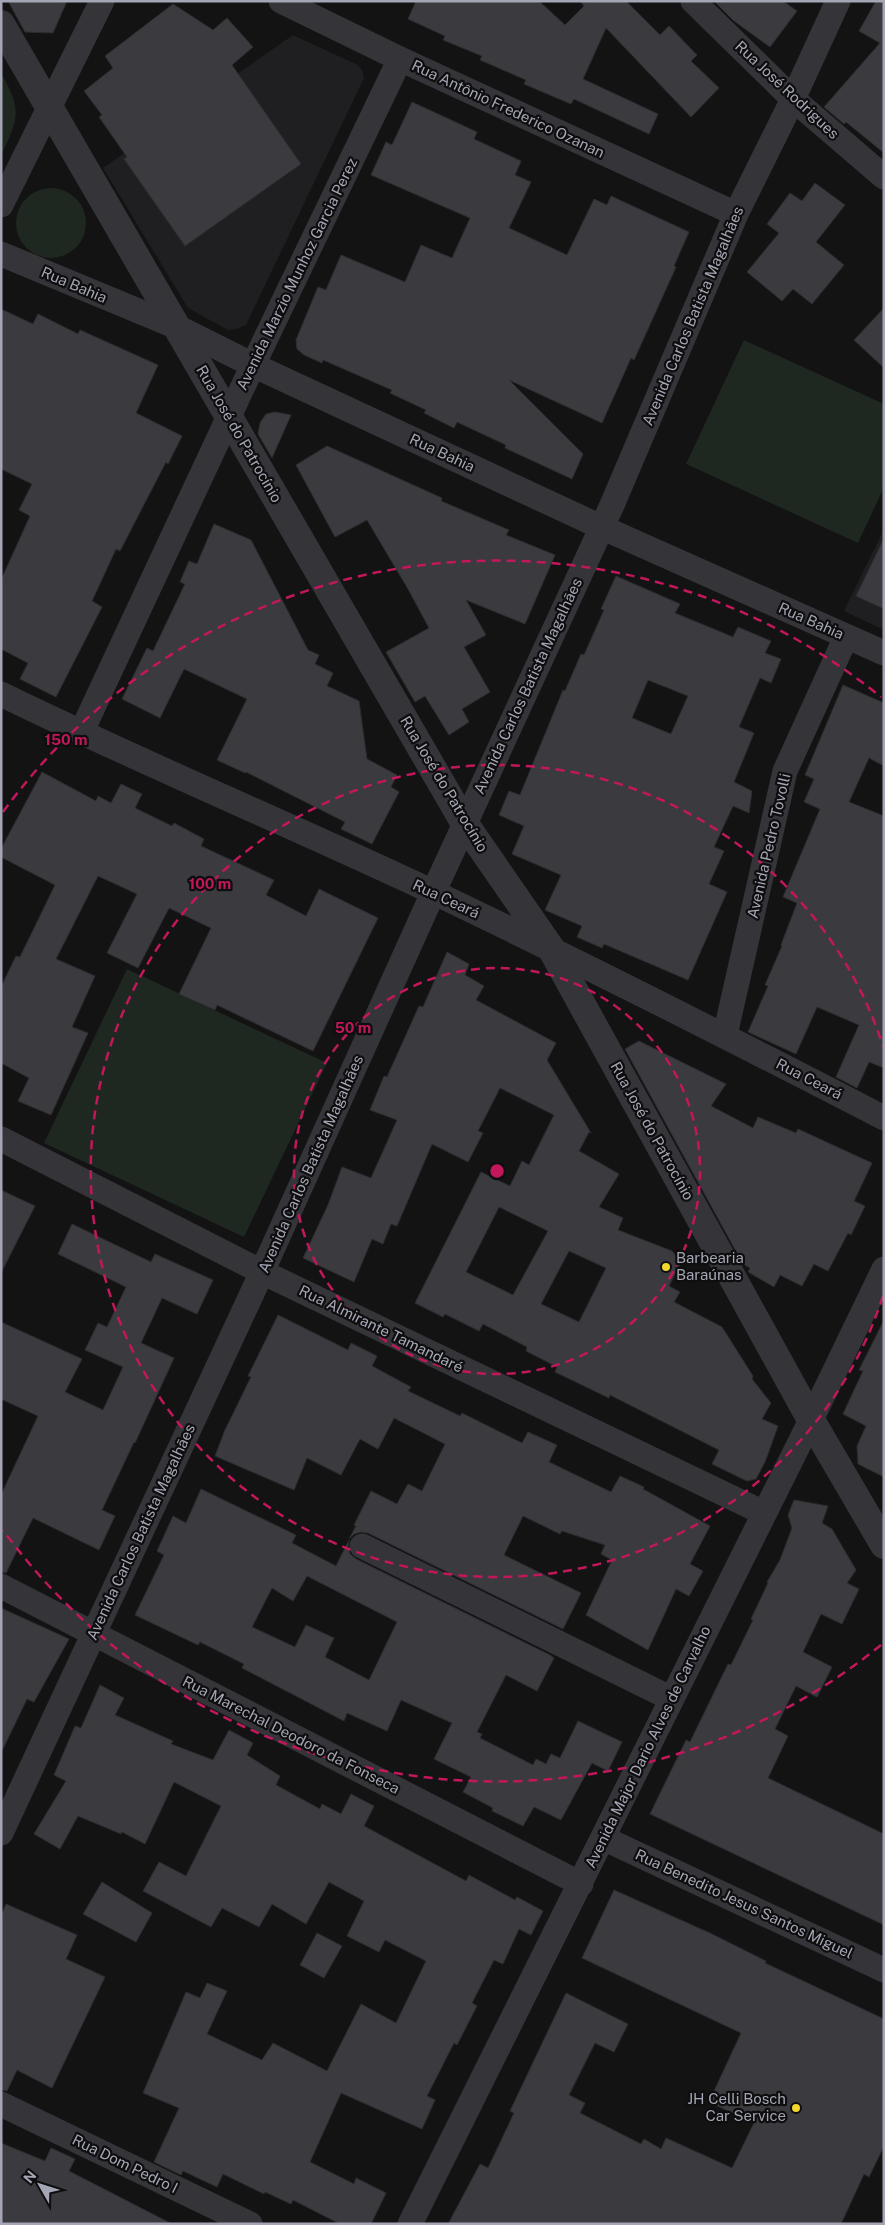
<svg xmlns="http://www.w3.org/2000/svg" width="885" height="2225" viewBox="0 0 885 2225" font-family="'Public Sans',sans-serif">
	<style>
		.built { fill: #1f1f21 }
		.green { fill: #1f2721 }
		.building { fill: #3a3a3f; stroke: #2d2d30; fill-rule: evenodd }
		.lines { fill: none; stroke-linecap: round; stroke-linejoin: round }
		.minor { stroke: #343439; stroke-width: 25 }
		.tertiary { stroke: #343439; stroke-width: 28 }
		.ring { fill: none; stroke: #c2185b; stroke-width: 2.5; stroke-dasharray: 9 6 }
		.poi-dot { fill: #f3d62c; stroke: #0e0e0f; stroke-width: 2 }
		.labels { text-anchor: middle; stroke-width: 4.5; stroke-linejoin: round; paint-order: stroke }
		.street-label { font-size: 15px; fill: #a4a6b5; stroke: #0e0e0f }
		.poi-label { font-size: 15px; fill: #a4a6b5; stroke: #0e0e0f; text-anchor: start }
		.centre { fill: #c2185b; stroke: #0e0e0f; stroke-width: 2.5 }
		.ring-label { font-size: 15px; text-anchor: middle; font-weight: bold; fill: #c2185b; stroke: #0e0e0f; stroke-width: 4.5; stroke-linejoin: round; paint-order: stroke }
	</style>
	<rect width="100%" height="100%" fill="#131314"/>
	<path class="built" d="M 293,35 L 358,65 L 362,70 L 364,78 L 246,325 L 237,329 L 228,330 L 188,308 L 103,168 Z
		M 884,529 L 884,630 L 844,611 Z"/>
	<path class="green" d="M 1,73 C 22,109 19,119 1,155 Z
		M16 223a35 35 0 1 1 70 0a35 35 0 1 1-70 0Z
		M 744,340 L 884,404 L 884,487 L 858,543 L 686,464 Z
		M 127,969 L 327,1063 L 244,1237 L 44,1143 Z"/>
	<path class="building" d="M 8,1 L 67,1 L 53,33 L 25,32 Z
		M 416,1 L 539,1 L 565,25 L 584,6 L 580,1 L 626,1 L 660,35 L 669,26 L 697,55 L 691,61 L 719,88 L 691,117 L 606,28 L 583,79 L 658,114 L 649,134 L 574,99 L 571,104 L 524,84 L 526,80 L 480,60 L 482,56 L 443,40 L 445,36 L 408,19 Z
		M 714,1 L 783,1 L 797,11 L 770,47 L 734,21 Z
		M 876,1 L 884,1 L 884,153 L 846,122 L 844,124 L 824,107 L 880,43 L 859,31 Z
		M 173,4 L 213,30 L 227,18 L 253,47 L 232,65 L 301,164 L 185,246 L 124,159 L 127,157 L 99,117 L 102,115 L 84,91 L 113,68 L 105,56 Z
		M 412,102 L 477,132 L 474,139 L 521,161 L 515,175 L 531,182 L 509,228 L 567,255 L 594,199 L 607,205 L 611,196 L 689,232 L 674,266 L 676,267 L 634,360 L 631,358 L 602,423 L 509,380 L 583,454 L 572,479 L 505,448 L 506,445 L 457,422 L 454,428 L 424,413 L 426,410 L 390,393 L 392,390 L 323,360 L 322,363 L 304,355 L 297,349 L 296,340 L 318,287 L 326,290 L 341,255 L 405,282 L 421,245 L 452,258 L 470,218 L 371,175 L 386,142 L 392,145 Z
		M 815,183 L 845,205 L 816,242 L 844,265 L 812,304 L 793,289 L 782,301 L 747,272 L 779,233 L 767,224 L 790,193 L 802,201 Z
		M 884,308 L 884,368 L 854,340 Z
		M 1,309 L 33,324 L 38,314 L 78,334 L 80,330 L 158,365 L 136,413 L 182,436 L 168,464 L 166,462 L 120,551 L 116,549 L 92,601 L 102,607 L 56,697 L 20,679 L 28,663 L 1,649 L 1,580 L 30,516 L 19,510 L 32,484 L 1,469 Z
		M 275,412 L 291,415 L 272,458 L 258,434 L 260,423 L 266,414 Z
		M 327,446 L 442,498 L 441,501 L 509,530 L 506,535 L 555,555 L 525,624 L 466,600 L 486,635 L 464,647 L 490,692 L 462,709 L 469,722 L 449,735 L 425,696 L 415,702 L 386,652 L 429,628 L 408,589 L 367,520 L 335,537 L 296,465 Z
		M 214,524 L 251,540 L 308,650 L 319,655 L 315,664 L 333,673 L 327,686 L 359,701 L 367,759 L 397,775 L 391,787 L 399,792 L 372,844 L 341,829 L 345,822 L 246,772 L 245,773 L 217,760 L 247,699 L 184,669 L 160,718 L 122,699 L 147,648 L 153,651 L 185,584 L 180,582 L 189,561 L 197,564 Z
		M 884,538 L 884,609 L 856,596 Z
		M 616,576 L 680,604 L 675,613 L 733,637 L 738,627 L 771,641 L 765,653 L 781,659 L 771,683 L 760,678 L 739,727 L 754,733 L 734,782 L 752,791 L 749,813 L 733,806 L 714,847 L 724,851 L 709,884 L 727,892 L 688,980 L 604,944 L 602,948 L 577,937 L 582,926 L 545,910 L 561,875 L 512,854 L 524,826 L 499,815 L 509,791 L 520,795 L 563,690 L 565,691 L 581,654 L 584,655 L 604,610 L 601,609 ZM 648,680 L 688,696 L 671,734 L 632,718 Z
		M 843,685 L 884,703 L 884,766 L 869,758 L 849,802 L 884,816 L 884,1068 L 869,1062 L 857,1088 L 836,1077 L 859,1025 L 817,1007 L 796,1054 L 748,1032 L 768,986 L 765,985 L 782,946 L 781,945 L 797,903 L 783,897 L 820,809 L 804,802 L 814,779 L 805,775 Z
		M 42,772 L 96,801 L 98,796 L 111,803 L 121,784 L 142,794 L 135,808 L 172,826 L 174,823 L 204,839 L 201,846 L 274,880 L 266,895 L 306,916 L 319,889 L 378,918 L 313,1051 L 217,1005 L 215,1010 L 179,994 L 211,928 L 169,908 L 138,968 L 107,953 L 137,894 L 98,876 L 56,959 L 95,976 L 72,1027 L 88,1033 L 51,1115 L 18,1101 L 29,1078 L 1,1063 L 1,987 L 16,956 L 20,957 L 55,885 L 1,857 L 1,849 Z
		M 447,952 L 469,964 L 465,975 L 484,986 L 476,1000 L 556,1043 L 547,1060 L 591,1133 L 589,1132 L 579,1151 L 619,1174 L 599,1207 L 623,1218 L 618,1230 L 672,1251 L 681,1262 L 669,1286 L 680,1292 L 674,1302 L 722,1327 L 753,1376 L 752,1379 L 771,1403 L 762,1419 L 778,1426 L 765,1462 L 756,1479 L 747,1481 L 712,1464 L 719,1450 L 610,1395 L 609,1398 L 555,1372 L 557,1367 L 526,1351 L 527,1347 L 483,1324 L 479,1331 L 445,1314 L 443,1317 L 415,1303 L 481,1172 L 510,1186 L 522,1161 L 529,1165 L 554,1115 L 500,1088 L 478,1131 L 483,1133 L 468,1162 L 432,1144 L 397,1226 L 391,1224 L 383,1244 L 372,1239 L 354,1282 L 303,1258 L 328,1205 L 342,1167 L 371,1178 L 397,1120 L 370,1110 L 384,1076 L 387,1077 L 419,1006 L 423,1007 ZM 499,1207 L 548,1231 L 513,1295 L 466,1272 ZM 569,1251 L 606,1268 L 579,1322 L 541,1304 Z
		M 639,1041 L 726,1084 L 711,1106 L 753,1128 L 758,1117 L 796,1133 L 798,1129 L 872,1163 L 854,1201 L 865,1206 L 851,1235 L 848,1233 L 828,1271 L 814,1264 L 802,1286 L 780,1275 L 774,1287 L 748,1272 L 750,1268 L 743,1264 L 625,1049 Z
		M 1,1190 L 35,1206 L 1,1273 Z
		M 72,1224 L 151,1262 L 155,1254 L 213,1280 L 197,1314 L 162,1298 L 141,1343 L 174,1358 L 135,1443 L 134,1442 L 102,1510 L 115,1516 L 99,1550 L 33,1518 L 6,1573 L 1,1572 L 1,1495 L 38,1416 L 1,1399 L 1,1322 L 82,1359 L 65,1392 L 103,1410 L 123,1367 L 85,1350 L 98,1323 L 107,1327 L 126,1287 L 58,1254 Z
		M 278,1315 L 348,1350 L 351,1343 L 377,1356 L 372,1366 L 411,1387 L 408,1391 L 460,1416 L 462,1413 L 522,1443 L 528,1432 L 557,1445 L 549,1462 L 611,1492 L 620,1476 L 644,1487 L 643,1489 L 710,1526 L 690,1564 L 703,1571 L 689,1596 L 676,1589 L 648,1650 L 586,1615 L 612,1560 L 601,1554 L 605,1545 L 562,1531 L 560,1534 L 523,1516 L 504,1555 L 581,1593 L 563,1629 L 368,1533 L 361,1532 L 354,1534 L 349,1539 L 356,1526 L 354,1525 L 371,1491 L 397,1504 L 408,1484 L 422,1491 L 445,1444 L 394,1418 L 378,1449 L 360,1439 L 341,1475 L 307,1458 L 294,1490 L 215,1456 L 225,1430 L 251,1377 L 248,1376 Z
		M 884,1320 L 884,1477 L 858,1464 L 857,1446 L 866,1426 L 843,1414 L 863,1371 L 859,1370 Z
		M 201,1489 L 296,1535 L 292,1543 L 336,1566 L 349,1540 L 348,1547 L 350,1554 L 356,1559 L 550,1655 L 554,1658 L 537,1691 L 506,1675 L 477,1732 L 482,1734 L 480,1738 L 533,1765 L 536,1759 L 546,1764 L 551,1754 L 560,1758 L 578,1721 L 622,1742 L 608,1771 L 592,1763 L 561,1820 L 534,1807 L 523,1826 L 492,1811 L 493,1808 L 463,1792 L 471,1777 L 434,1759 L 452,1723 L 401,1700 L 387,1731 L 347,1713 L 344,1721 L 242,1668 L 244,1664 L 200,1642 L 198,1645 L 135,1615 L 164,1555 L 157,1551 L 173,1516 L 186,1523 ZM 307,1576 L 397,1622 L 369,1680 L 325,1657 L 334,1638 L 306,1625 L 295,1647 L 252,1627 L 272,1588 L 293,1601 Z
		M 794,1500 L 828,1506 L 822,1523 L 832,1529 L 856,1570 L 847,1583 L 859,1589 L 842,1624 L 821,1614 L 803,1652 L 832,1667 L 817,1697 L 796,1686 L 775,1729 L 788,1736 L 768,1778 L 884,1834 L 884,1925 L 650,1814 L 686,1740 L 690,1742 L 728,1664 L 731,1665 L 753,1620 L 751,1619 L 768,1583 L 767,1582 L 780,1560 L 792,1528 L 788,1515 Z
		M 1,1608 L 69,1639 L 34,1702 L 27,1699 L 1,1753 Z
		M 100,1685 L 124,1698 L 115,1715 L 173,1741 L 171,1744 L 213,1760 L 229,1730 L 253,1743 L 247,1755 L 280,1776 L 276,1785 L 320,1809 L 322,1804 L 341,1814 L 351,1794 L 374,1806 L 364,1826 L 466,1881 L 469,1875 L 515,1900 L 517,1897 L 543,1911 L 531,1935 L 519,1929 L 503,1964 L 494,1960 L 472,2003 L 477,2006 L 457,2045 L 454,2043 L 427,2096 L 435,2100 L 422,2129 L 341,2093 L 310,2162 L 354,2184 L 356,2178 L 386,2193 L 371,2224 L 340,2224 L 293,2200 L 291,2204 L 265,2192 L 264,2194 L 223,2174 L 217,2187 L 183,2171 L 181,2175 L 154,2162 L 179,2108 L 143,2093 L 186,1992 L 200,1998 L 207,1983 L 227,1991 L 207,2034 L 262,2060 L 273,2043 L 327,2071 L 361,2004 L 396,2023 L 426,1961 L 385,1940 L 379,1952 L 347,1936 L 364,1901 L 329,1882 L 306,1924 L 272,1904 L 259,1927 L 222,1908 L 211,1927 L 143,1891 L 159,1862 L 186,1876 L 221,1806 L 174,1782 L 145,1844 L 122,1832 L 121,1834 L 78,1816 L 60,1849 L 34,1834 L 66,1781 L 54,1775 L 75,1726 L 81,1728 Z
		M 102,1882 L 152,1913 L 136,1942 L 83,1914 Z
		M 614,1890 L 712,1934 L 766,1961 L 765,1963 L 884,2019 L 884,2146 L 869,2177 L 864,2174 L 841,2224 L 448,2224 L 480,2164 L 488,2168 L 514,2113 L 510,2111 L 566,1993 L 628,2024 L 614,2052 L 595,2043 L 569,2095 L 585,2103 L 580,2113 L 641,2144 L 644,2139 L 661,2149 L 666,2138 L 732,2168 L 754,2123 L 709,2102 L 741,2033 L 582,1958 Z
		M 6,1904 L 77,1935 L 66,1959 L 105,1977 L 52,2088 L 17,2070 L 7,2091 L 1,2090 L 1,1916 Z
		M 317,1933 L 342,1946 L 324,1978 L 300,1965 Z
		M 1,2143 L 45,2161 L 51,2148 L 75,2159 L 69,2171 L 172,2224 L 1,2224 Z"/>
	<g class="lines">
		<path class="minor" d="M 281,1 L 400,59 L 736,214
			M 693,1 L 793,99 L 884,177
			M 1,205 L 102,1
			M 1,254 L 177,327 L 253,365 L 601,527 L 884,653
			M 1,694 C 144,764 291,825 435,893 C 586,965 735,1041 884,1118
			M 81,733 L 253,365 L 400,59
			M 725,1035 L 785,771 L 846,637
			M 1,1139 L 262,1272 L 764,1513
			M 362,1546 L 672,1699
			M 1,1586 L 581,1884
			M 1,1833 L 262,1272 L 433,893 L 612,505 L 736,214 L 793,99 L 838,1
			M 603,1838 L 884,1970
			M 1,2104 L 250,2224
			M 410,2224 L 811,1420 L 884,1269"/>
		<path class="tertiary" d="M 1,24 L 465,824 L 552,950 L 811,1420 L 884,1545"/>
	</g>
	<g class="ring">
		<circle cx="497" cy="1171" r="203"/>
		<path d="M883 1296A406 406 0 1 1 883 1046"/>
		<path d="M881 1645A610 610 0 0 1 3 1530M3 812A610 610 0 0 1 881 697"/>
	</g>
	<g class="poi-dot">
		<circle cx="666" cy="1267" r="5"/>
		<circle cx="796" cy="2108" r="5"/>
	</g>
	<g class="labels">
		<g class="street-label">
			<text transform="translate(787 90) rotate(43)" y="5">Rua José Rodrigues</text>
			<text transform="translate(508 109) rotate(25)" y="5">Rua Antônio Frederico Ozanan</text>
			<text transform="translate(297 274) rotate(-64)" y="5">Avenida Marzio Munhoz Garcia Perez</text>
			<text transform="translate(74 285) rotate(23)" y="5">Rua Bahia</text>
			<text transform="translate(693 316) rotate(-67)" y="5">Avenida Carlos Batista Magalhães</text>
			<text transform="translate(239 434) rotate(60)" y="5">Rua José do Patrocínio</text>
			<text transform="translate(442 453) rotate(25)" y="5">Rua Bahia</text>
			<text transform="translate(811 621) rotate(24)" y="5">Rua Bahia</text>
			<text transform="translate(528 686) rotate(-65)" y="5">Avenida Carlos Batista Magalhães</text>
			<text transform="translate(444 784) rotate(59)" y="5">Rua José do Patrocínio</text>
			<text transform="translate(769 846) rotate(-77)" y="5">Avenida Pedro Tovolli</text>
			<text transform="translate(446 899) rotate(25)" y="5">Rua Ceará</text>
			<text transform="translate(809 1079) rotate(27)" y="5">Rua Ceará</text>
			<text transform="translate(652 1131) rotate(61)" y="5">Rua José do Patrocínio</text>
			<text transform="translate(311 1164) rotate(-66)" y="5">Avenida Carlos Batista Magalhães</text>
			<text transform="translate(381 1329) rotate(26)" y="5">Rua Almirante Tamandaré</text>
			<text transform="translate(141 1532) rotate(-65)" y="5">Avenida Carlos Batista Magalhães</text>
			<text transform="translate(291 1735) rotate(27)" y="5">Rua Marechal Deodoro da Fonseca</text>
			<text transform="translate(648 1747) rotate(-64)" y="5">Avenida Major Dario Alves de Carvalho</text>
			<text transform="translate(744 1904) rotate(25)" y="5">Rua Benedito Jesus Santos Miguel</text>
			<text transform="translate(125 2164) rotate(26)" y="5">Rua Dom Pedro I</text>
		</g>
		<g class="poi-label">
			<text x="676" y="1263">Barbearia<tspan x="676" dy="17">Baraúnas</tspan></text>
			<text x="786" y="2104" text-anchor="end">JH Celli Bosch<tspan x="786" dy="17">Car Service</tspan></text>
		</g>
	</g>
	<circle cx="497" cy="1171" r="8" class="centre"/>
	<g class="ring-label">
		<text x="66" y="745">150 m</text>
		<text x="210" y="889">100 m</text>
		<text x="353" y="1033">50 m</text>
	</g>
	<rect width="885" height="2225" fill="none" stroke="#a4a6b5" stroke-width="5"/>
	<g transform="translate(40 2185) rotate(309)" stroke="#0e0e0f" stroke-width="4" paint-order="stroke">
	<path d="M0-4L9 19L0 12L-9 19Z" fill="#a4a6b5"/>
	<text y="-8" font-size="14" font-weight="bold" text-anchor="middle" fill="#a4a6b5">N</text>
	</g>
</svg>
